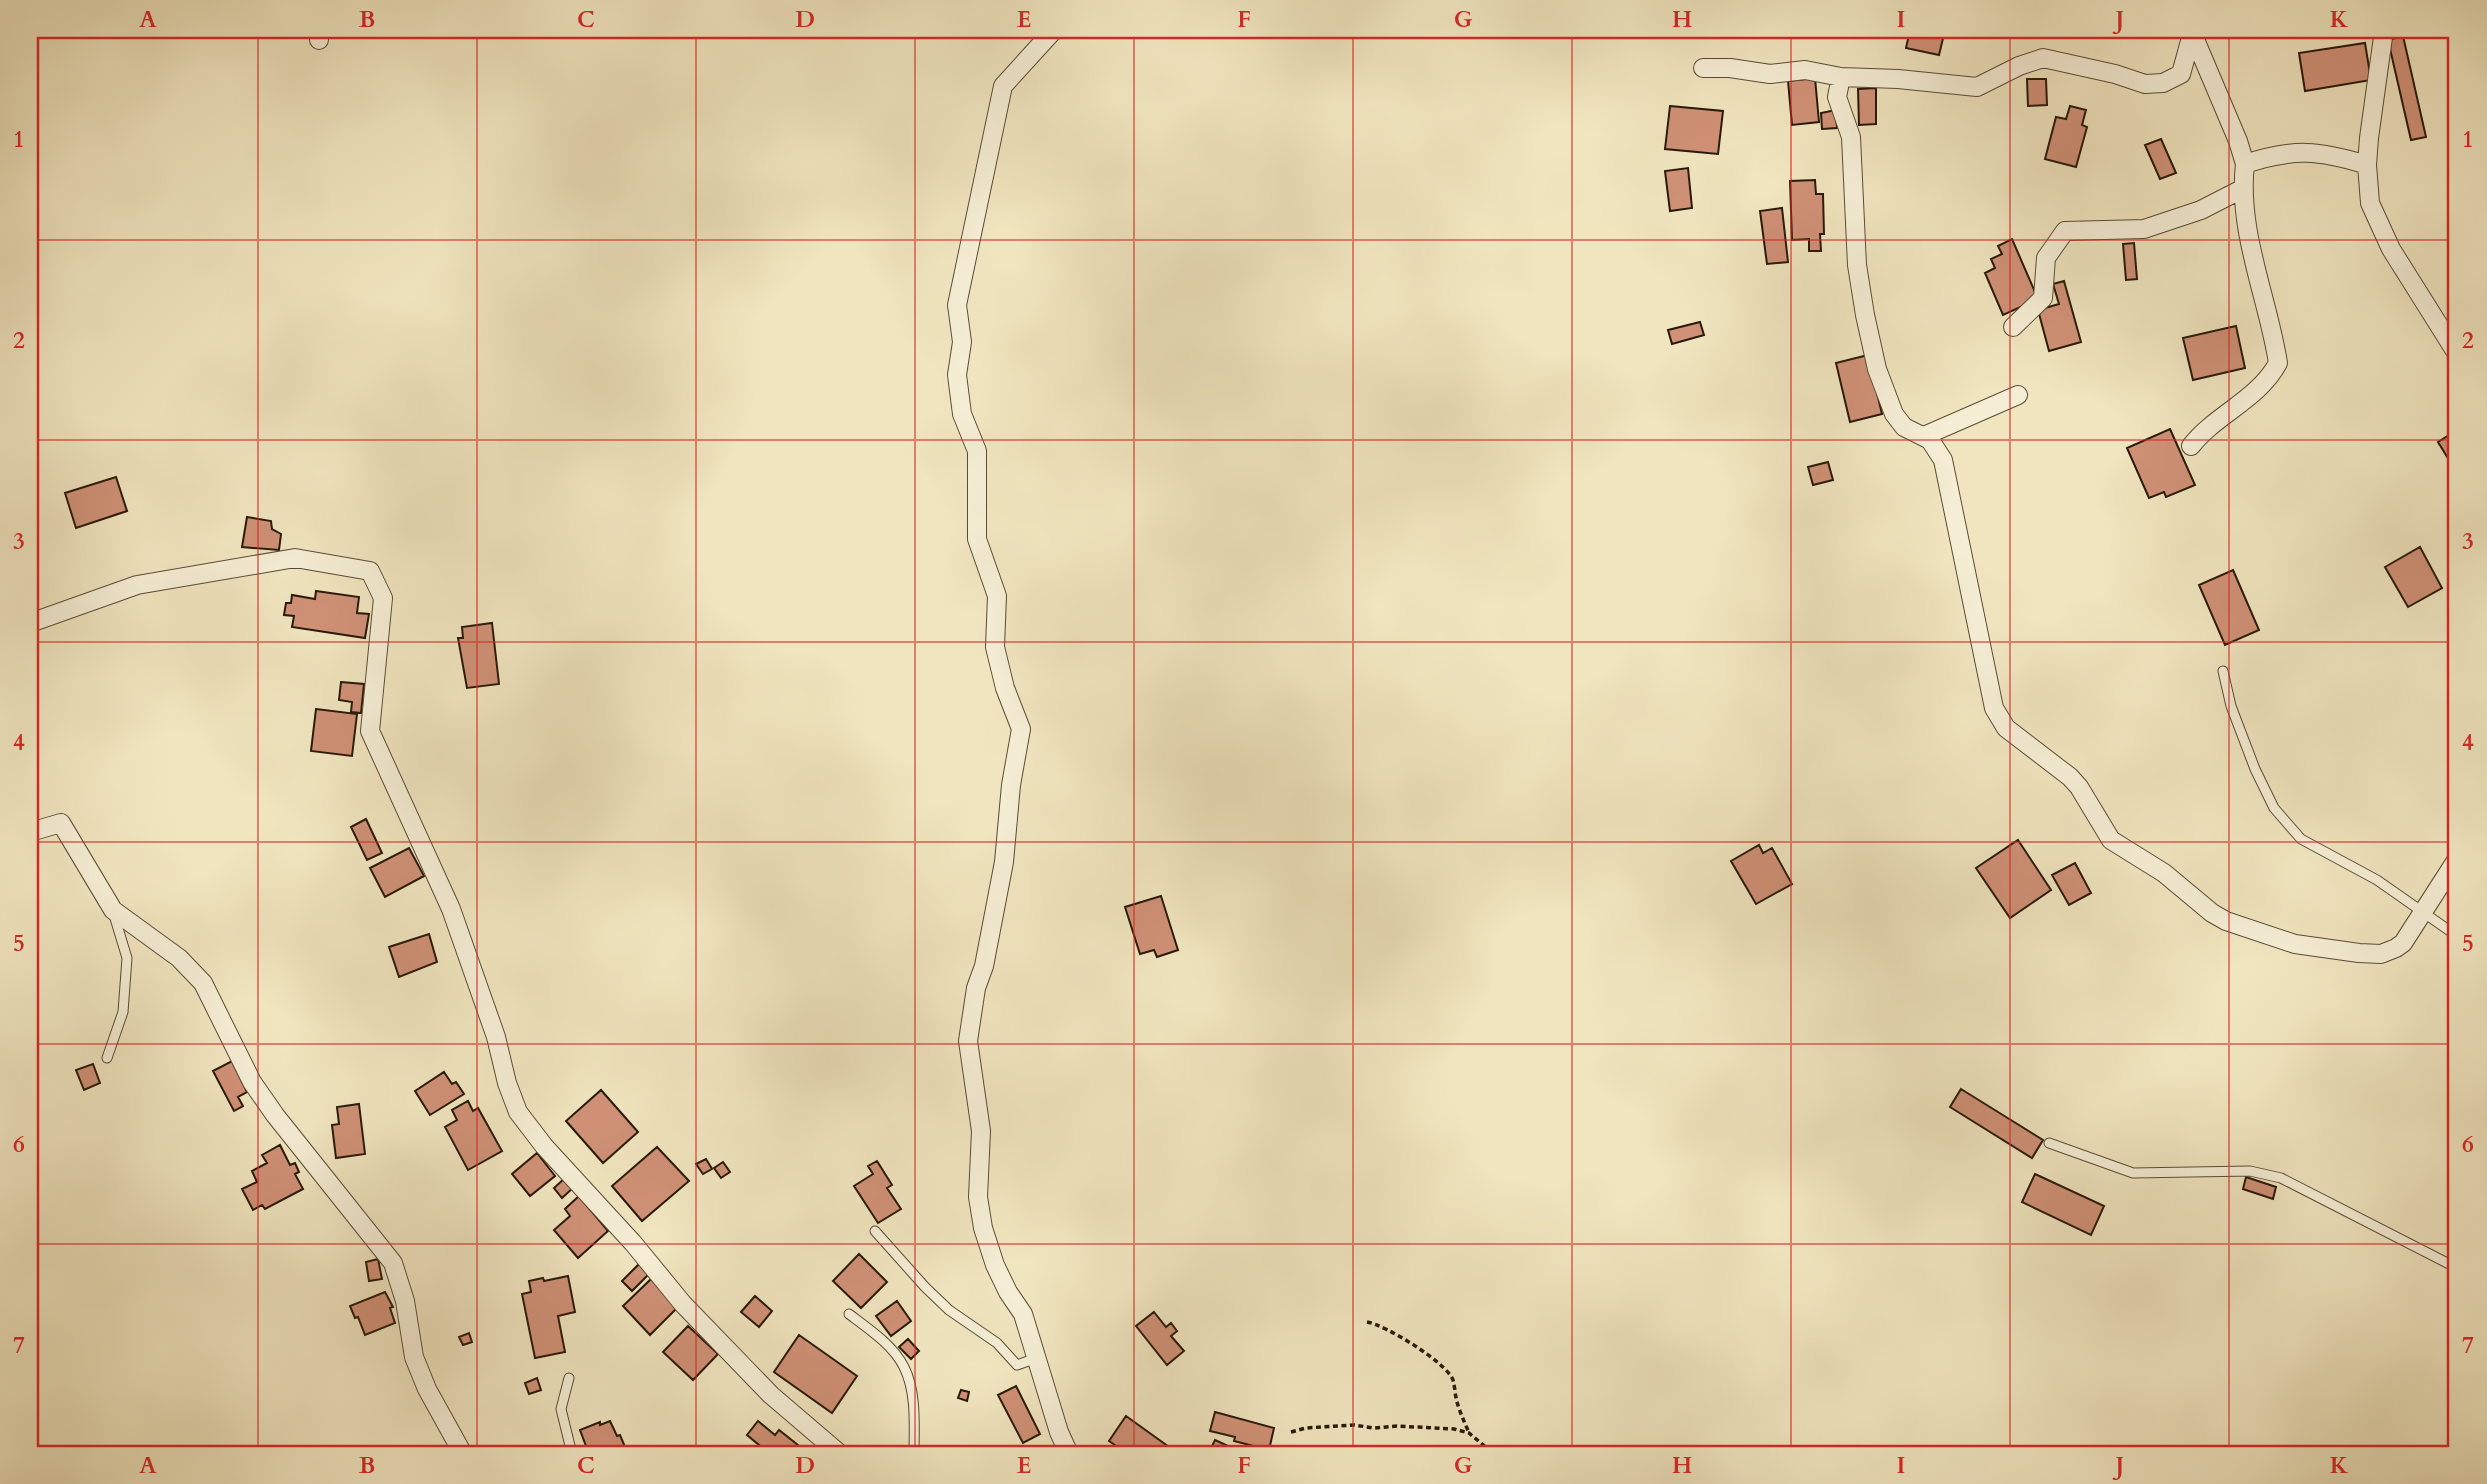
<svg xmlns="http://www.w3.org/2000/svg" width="2487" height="1484" viewBox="0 0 2487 1484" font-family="Cardo,serif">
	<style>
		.building { fill: #d09177; stroke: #281909; stroke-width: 2 }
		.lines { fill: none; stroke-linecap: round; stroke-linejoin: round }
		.lane-casing { stroke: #5a4c36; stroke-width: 11 }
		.street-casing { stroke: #5a4c36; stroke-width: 20 }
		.path { stroke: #281909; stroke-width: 3.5; stroke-dasharray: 5 3.5; stroke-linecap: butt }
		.lane { stroke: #f5eed5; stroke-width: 9 }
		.street { stroke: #f5eed5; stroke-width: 18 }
		.grid { fill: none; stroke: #d62828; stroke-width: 2; stroke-opacity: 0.55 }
		.neatline { fill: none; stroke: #d62828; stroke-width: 2.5 }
		.grid-label { font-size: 23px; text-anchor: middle; font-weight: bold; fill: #d62828 }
	</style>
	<rect width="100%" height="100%" fill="#f0e5bf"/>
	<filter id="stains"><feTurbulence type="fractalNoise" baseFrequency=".00286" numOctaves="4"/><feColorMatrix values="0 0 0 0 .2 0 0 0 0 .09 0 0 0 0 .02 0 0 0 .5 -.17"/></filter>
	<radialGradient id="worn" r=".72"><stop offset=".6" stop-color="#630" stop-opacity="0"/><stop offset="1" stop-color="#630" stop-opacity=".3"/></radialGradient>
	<path class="building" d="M 1910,30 L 1945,30 L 1939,55 L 1906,48 Z
		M 2334,30 L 2366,30 L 2366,35 L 2334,37 Z
		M 2403,36 L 2426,137 L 2411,140 L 2388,40 Z
		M 2365,43 L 2371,80 L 2305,91 L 2299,53 Z
		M 1815,78 L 1819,122 L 1792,125 L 1788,81 Z
		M 2027,79 L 2046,79 L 2047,105 L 2028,106 Z
		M 1876,88 L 1876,124 L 1859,125 L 1858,89 Z
		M 1670,106 L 1723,111 L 1718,154 L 1665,149 Z
		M 2070,106 L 2086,110 L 2082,125 L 2087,127 L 2076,167 L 2045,159 L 2056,117 L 2066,119 Z
		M 1836,110 L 1837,128 L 1822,129 L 1821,113 Z
		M 2161,139 L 2176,173 L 2160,179 L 2145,145 Z
		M 1688,168 L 1692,208 L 1670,211 L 1665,171 Z
		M 1815,180 L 1816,194 L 1823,194 L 1824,234 L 1820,234 L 1821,251 L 1809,251 L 1809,239 L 1792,240 L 1790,181 Z
		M 1782,208 L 1788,262 L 1767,264 L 1760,211 Z
		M 2012,239 L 2038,299 L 2003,315 L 1985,273 L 1995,268 L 1991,259 L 2002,254 L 1998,246 Z
		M 2134,243 L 2137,279 L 2126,280 L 2123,244 Z
		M 2064,281 L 2081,342 L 2049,351 L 2038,310 L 2059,304 L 2053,284 Z
		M 1700,322 L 1704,335 L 1672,344 L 1668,330 Z
		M 2236,326 L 2245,368 L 2193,380 L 2183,338 Z
		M 1868,355 L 1882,414 L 1850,422 L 1836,363 Z
		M 2170,429 L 2195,485 L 2166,497 L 2164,492 L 2149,498 L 2127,448 Z
		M 2457,430 L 2457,473 L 2438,442 Z
		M 1828,462 L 1833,480 L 1813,485 L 1808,467 Z
		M 116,477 L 127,511 L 76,528 L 65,493 Z
		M 247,517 L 271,521 L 272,529 L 281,534 L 279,550 L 242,547 Z
		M 2420,547 L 2442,588 L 2408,607 L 2385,567 Z
		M 2233,570 L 2259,630 L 2225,645 L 2199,585 Z
		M 316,591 L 359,597 L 357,613 L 369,614 L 365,638 L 292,627 L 294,616 L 284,615 L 286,603 L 291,603 L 292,595 L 315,599 Z
		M 492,623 L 499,684 L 467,688 L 458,638 L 463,638 L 462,627 Z
		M 341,682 L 364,684 L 361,713 L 351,712 L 352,702 L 339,700 Z
		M 316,709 L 357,714 L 352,756 L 311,751 Z
		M 366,819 L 382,853 L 367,860 L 351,827 Z
		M 2018,840 L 2051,890 L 2010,918 L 1976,868 Z
		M 1759,845 L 1763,853 L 1772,848 L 1792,884 L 1756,904 L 1731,861 Z
		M 409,848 L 424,876 L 385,897 L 370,868 Z
		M 2075,863 L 2091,893 L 2069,905 L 2052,875 Z
		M 1161,896 L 1178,950 L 1157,957 L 1154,950 L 1140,954 L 1125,907 Z
		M 429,934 L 437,962 L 399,977 L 389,947 Z
		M 232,1061 L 247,1092 L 238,1097 L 243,1106 L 234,1111 L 213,1071 Z
		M 93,1064 L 100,1083 L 84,1090 L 76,1070 Z
		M 444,1072 L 452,1084 L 456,1082 L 464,1094 L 430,1115 L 415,1091 Z
		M 1961,1089 L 2043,1140 L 2032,1158 L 1950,1107 Z
		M 601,1090 L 638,1132 L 603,1163 L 566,1121 Z
		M 468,1101 L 473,1111 L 478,1108 L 502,1151 L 468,1170 L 445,1127 L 457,1120 L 452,1110 Z
		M 359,1104 L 365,1154 L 336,1158 L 332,1125 L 339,1124 L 337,1107 Z
		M 280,1145 L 290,1165 L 295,1163 L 299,1172 L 295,1174 L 303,1189 L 265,1209 L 262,1205 L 253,1210 L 242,1189 L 257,1182 L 252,1171 L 267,1163 L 262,1155 Z
		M 657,1147 L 689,1181 L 642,1221 L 612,1186 Z
		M 537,1153 L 555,1176 L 530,1196 L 512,1174 Z
		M 706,1159 L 712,1169 L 703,1174 L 696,1164 Z
		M 877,1161 L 892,1185 L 887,1188 L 901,1209 L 878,1223 L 854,1186 L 873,1174 L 868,1166 Z
		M 723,1162 L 730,1172 L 721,1178 L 714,1168 Z
		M 2035,1174 L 2104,1206 L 2091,1235 L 2022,1202 Z
		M 566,1177 L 574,1187 L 562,1198 L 554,1188 Z
		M 2246,1177 L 2276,1187 L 2273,1199 L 2243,1189 Z
		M 579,1196 L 608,1231 L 578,1258 L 554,1230 L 570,1216 L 565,1209 Z
		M 859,1254 L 887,1282 L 861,1308 L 833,1281 Z
		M 378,1259 L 382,1279 L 369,1281 L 366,1262 Z
		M 639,1264 L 649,1274 L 632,1291 L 622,1281 Z
		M 568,1276 L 575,1312 L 558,1316 L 565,1352 L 535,1358 L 522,1294 L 531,1292 L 529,1281 L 543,1278 L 544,1281 Z
		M 651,1279 L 678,1307 L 650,1335 L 623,1306 Z
		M 385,1292 L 393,1307 L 390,1308 L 395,1323 L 365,1335 L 358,1317 L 355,1318 L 350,1306 Z
		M 755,1296 L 772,1311 L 759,1327 L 741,1312 Z
		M 897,1301 L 911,1321 L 891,1336 L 876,1316 Z
		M 1154,1312 L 1166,1327 L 1171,1323 L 1177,1331 L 1171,1336 L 1184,1351 L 1167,1365 L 1136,1326 Z
		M 688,1326 L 718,1354 L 693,1380 L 663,1352 Z
		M 469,1333 L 472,1342 L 463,1345 L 459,1337 Z
		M 799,1335 L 857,1376 L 832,1413 L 774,1372 Z
		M 908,1339 L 919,1351 L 911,1359 L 899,1347 Z
		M 537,1378 L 541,1390 L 529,1394 L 525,1383 Z
		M 1016,1386 L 1040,1434 L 1023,1443 L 998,1395 Z
		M 961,1390 L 969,1392 L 967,1401 L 958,1398 Z
		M 1215,1412 L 1274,1428 L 1269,1450 L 1234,1441 L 1235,1437 L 1210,1431 Z
		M 1126,1416 L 1169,1447 L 1163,1454 L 1128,1454 L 1109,1441 Z
		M 610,1421 L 617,1436 L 620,1435 L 628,1454 L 589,1454 L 580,1430 L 600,1422 L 600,1425 Z
		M 758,1421 L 775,1435 L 779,1430 L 808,1453 L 762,1454 L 765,1450 L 747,1435 Z
		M 1215,1440 L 1241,1452 L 1240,1454 L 1208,1454 Z"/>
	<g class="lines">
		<defs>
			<path id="lane" d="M 2223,671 L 2231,706 L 2255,769 L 2274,808 L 2301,839 L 2377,880 L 2457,936
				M 107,1058 L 123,1012 L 127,958 L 114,915
				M 2049,1143 L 2133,1173 L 2250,1171 L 2281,1178 L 2457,1268
				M 875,1231 L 925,1287 L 949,1310 L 997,1343 L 1017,1365 L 1037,1358
				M 849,1314 C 869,1329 893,1345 904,1367 C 917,1393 914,1427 914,1454
				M 569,1378 L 561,1409 L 572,1454"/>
			<path id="street" d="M 319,30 L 319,40
				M 1054,30 L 1003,86 L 957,305 L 962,342 L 957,375 L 962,414 L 977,451 L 977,539 L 997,596 L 995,647 L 1005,688 L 1021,729 L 1011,785 L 1004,862 L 984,966 L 976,988 L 968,1041 L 981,1131 L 978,1197 L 983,1228 L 995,1265 L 1008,1292 L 1023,1314 L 1059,1432 L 1069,1454
				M 2191,30 L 2238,141 L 2245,164 C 2293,148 2319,150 2367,165
				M 2384,30 L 2369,138 L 2367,165 L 2370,203 L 2391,249 L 2457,354
				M 1703,68 L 1730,68 L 1770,74 L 1805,70 L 1841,77 L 1837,97 L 1851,137 L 1857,265 L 1865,315 L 1877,369 L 1894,414 L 1904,427 L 1930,440 L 1943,460 L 1994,708 L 2006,728 L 2070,777 L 2079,787 L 2111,840 L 2164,873 L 2212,913 L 2226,921 L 2295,944 L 2359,953 L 2381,954 L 2396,948 L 2403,943 L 2457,859
				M 1841,77 L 1898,79 L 1977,87 L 2019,66 L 2043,58 L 2115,74 L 2145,84 L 2163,83 L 2181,74 L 2192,34
				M 2013,327 L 2043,298 L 2046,258 L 2065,231 L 2144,229 L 2201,210 L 2242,189
				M 1924,436 L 2018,395
				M 2191,446 C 2216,414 2258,400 2278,363 C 2268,298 2237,231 2245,164
				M 30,623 L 137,585 L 295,558 L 370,571 L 383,598 L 370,731 L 451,909 L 496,1037 L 507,1083 L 518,1112 L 544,1146 L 633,1243 L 683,1304 L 771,1395 L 840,1454
				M 30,832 L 61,823 L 113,910 L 179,958 L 203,983 L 252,1082 L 275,1115 L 393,1263 L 405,1301 L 414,1357 L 427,1389 L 463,1454"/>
		</defs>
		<use href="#lane" class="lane-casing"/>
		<use href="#street" class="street-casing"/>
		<path class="path" d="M 1367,1322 C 1386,1325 1447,1363 1453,1380 C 1455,1387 1455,1395 1457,1402 C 1460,1413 1465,1423 1469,1433
			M 1291,1432 L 1306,1428 L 1354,1425 L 1374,1428 L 1397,1426 L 1454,1429 L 1469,1433 L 1494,1454"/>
		<use href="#lane" class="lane"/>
		<use href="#street" class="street"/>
	</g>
	<path class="grid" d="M 258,30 L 258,1454M 477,30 L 477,1454M 696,30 L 696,1454M 915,30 L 915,1454M 1134,30 L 1134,1454M 1353,30 L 1353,1454M 1572,30 L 1572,1454M 1791,30 L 1791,1454M 2010,30 L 2010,1454M 2229,30 L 2229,1454M 30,240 L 2457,240M 30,440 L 2457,440M 30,642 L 2457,642M 30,842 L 2457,842M 30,1044 L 2457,1044M 30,1244 L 2457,1244"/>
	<rect width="2487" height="1484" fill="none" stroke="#f0e5bf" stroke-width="77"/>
	<rect x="38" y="38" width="2410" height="1408" class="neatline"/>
	<g class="grid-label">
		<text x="148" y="27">A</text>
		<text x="367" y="27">B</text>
		<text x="586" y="27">C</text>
		<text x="805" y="27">D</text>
		<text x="1024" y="27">E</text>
		<text x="1244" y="27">F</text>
		<text x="1463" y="27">G</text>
		<text x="1682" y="27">H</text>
		<text x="1901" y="27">I</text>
		<text x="2120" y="27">J</text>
		<text x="2339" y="27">K</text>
		<text x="19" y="147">1</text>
		<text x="2468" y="147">1</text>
		<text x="19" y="348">2</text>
		<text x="2468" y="348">2</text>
		<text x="19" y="549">3</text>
		<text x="2468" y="549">3</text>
		<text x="19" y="750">4</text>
		<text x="2468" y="750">4</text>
		<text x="19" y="951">5</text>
		<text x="2468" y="951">5</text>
		<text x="19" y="1152">6</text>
		<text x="2468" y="1152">6</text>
		<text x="19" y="1353">7</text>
		<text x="2468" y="1353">7</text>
		<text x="148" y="1473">A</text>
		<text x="367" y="1473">B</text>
		<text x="586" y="1473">C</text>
		<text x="805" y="1473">D</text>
		<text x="1024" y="1473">E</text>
		<text x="1244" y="1473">F</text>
		<text x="1463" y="1473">G</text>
		<text x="1682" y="1473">H</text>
		<text x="1901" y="1473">I</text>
		<text x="2120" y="1473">J</text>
		<text x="2339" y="1473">K</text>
	</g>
	<rect width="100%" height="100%" filter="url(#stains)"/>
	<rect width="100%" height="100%" fill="url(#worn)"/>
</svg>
